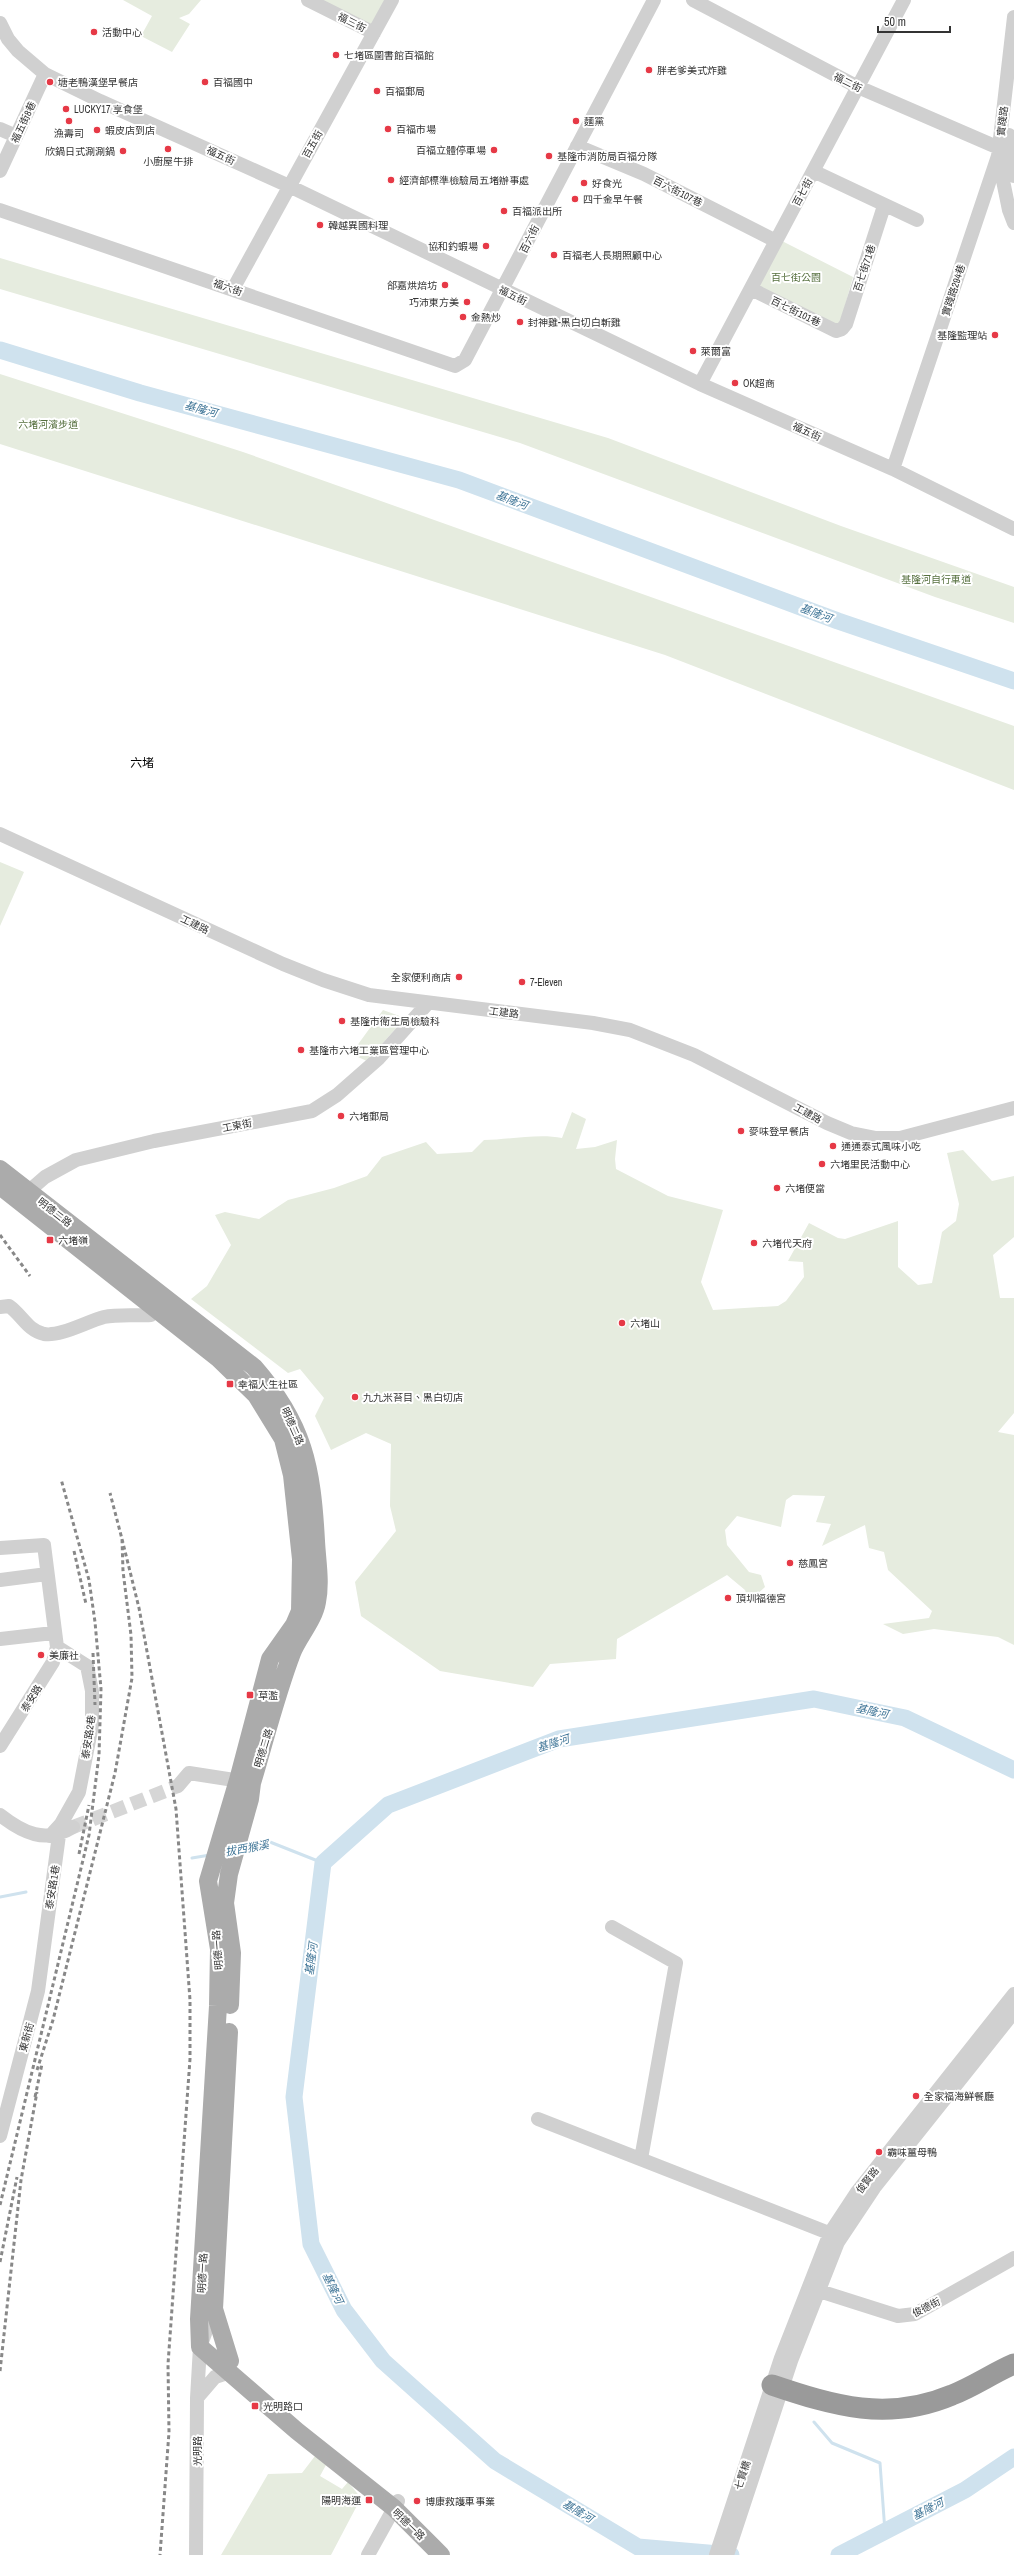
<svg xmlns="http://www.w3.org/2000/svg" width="1014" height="2555" viewBox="0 0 1014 2555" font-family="'Archivo Narrow','Noto Sans TC',sans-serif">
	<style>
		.green { fill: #e6ecdf }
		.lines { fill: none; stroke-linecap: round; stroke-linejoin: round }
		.stream { stroke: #cfe2ee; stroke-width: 3 }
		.river { stroke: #cfe2ee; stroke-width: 17 }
		.minor-tunnel { stroke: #d6d6d6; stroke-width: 14; stroke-dasharray: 14 7; stroke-linecap: butt }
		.minor { stroke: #d0d0d0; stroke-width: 14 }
		.major { stroke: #ababab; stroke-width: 18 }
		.highway { stroke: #9a9a9a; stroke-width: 21 }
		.rail { stroke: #888; stroke-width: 3; stroke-dasharray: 4 3; stroke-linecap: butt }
		.poi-dot { fill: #e63946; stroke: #fff; stroke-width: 1.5 }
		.labels { text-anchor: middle; stroke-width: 4; stroke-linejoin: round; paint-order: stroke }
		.street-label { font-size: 10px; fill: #333; stroke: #fff }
		.poi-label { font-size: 10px; fill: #333; stroke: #fff; text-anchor: start }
		.park-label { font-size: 10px; fill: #56703f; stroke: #fff }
		.water-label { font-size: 11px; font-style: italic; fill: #3f7597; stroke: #fff }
		.quarter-label { font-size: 12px; fill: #000; stroke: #fff }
	</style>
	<rect width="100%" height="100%" fill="#fff"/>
	<path class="green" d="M 123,0 L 201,0 L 189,14 L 179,18 L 190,24 L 172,52 L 141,36 L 152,16 Z
		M 322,0 L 392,0 L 374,33 Z
		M 782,241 L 853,277 L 839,327 L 758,288 Z
		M 0,258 L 608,438 L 841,526 L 1014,587 L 1014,623 L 935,597 L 520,443 L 0,289 Z
		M 0,374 L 243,452 L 1014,726 L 1014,790 L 665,655 L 0,444 Z
		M 0,862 L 24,872 L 0,926 Z
		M 383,1010 L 405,1018 L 367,1061 L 351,1054 Z
		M 572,1112 L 586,1119 L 576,1149 L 595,1147 L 617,1140 L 615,1159 L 616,1169 L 668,1196 L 723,1210 L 701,1282 L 713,1310 L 778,1306 L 786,1301 L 804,1277 L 803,1262 L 788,1261 L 809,1223 L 838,1238 L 845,1239 L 898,1221 L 898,1267 L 918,1285 L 932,1283 L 942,1232 L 956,1221 L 959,1204 L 947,1153 L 963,1150 L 992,1181 L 1014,1176 L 1014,1237 L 993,1255 L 1000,1298 L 1014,1298 L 1014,1413 L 998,1432 L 1014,1435 L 1014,1645 L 998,1637 L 934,1629 L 903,1634 L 883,1624 L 929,1618 L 932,1611 L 888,1570 L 884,1552 L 869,1548 L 865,1525 L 822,1546 L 831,1524 L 816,1522 L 825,1496 L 793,1495 L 786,1500 L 781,1527 L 737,1516 L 725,1530 L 727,1545 L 749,1572 L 761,1575 L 765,1587 L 749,1601 L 745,1590 L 727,1575 L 617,1639 L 616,1659 L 550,1664 L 533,1687 L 440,1671 L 361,1616 L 355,1582 L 396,1531 L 390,1506 L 391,1444 L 366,1433 L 331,1450 L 315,1416 L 324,1398 L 300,1369 L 288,1373 L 191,1299 L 207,1286 L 231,1245 L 215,1215 L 225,1212 L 259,1219 L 288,1200 L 334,1188 L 367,1176 L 382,1157 L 426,1142 L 437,1154 L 472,1152 L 484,1140 C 509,1140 538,1133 562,1138 Z
		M 315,2456 L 326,2465 L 320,2476 L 342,2489 L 348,2482 L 361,2498 L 331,2555 L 221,2555 L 268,2474 L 302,2473 Z"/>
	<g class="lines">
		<path class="stream" d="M 242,1847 L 270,1842 L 323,1863
			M 192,1858 L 210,1855
			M 0,1897 L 26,1892
			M 814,2422 L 832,2443 L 880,2463 L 885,2532"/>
		<path class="river" d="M 0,350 L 140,393 L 459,480 L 838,621 L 1014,681
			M 731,2555 L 638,2547 L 495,2461 L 383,2361 L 344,2310 L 311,2244 L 294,2097 L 323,1863 L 388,1805 L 559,1739 L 814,1699 L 905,1718 L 1014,1770
			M 839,2555 L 965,2490 L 1014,2457"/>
		<path class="minor-tunnel" d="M 73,1827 L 178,1786"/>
		<path class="minor" d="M 308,0 L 374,33
			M 693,0 L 858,87 L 999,148 L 1008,143
			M 1014,17 L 998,156 L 1009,210 L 1014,223
			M 0,23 L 8,39 L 18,51 L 45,74 L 100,101 L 289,186 L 700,384 L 893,469 L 1014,529
			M 0,129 L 16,136
			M 1009,135 L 1008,143 L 1014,176
			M 577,146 L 644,174 L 776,241
			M 0,171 L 45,74
			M 813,171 L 917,220
			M 0,210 L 455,366 L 465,360 L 654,0
			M 233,289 L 392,0
			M 751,289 L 836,331 L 842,329 L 846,324 L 884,206
			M 700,384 L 904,0
			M 893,469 L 998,156
			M 0,834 L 283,964 L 323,980 L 369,995 L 593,1023 L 630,1030 L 694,1055 L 827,1123 L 851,1133 L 876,1138 L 900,1138 L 1014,1108
			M 22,1197 L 45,1177 L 76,1160 L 154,1141 L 312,1111 L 337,1095 L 378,1059 L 428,1003
			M 0,1307 L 9,1306 C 22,1315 27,1330 44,1334 C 60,1337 88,1321 104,1317 C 118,1314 136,1316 151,1315
			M 0,1548 L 44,1545 L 57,1647 L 53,1662 L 0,1746
			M 0,1580 L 47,1574
			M 0,1639 L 53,1633
			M 178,1786 L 189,1773 L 247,1782
			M 0,1815 C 23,1833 45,1844 73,1827
			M 50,1836 L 61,1824 L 79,1792 L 92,1725 L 92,1691 L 87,1666 L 57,1647
			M 612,1927 L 676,1963 L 641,2159
			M 538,2119 L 839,2237
			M 0,2136 L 38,1991 L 59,1835
			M 810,2288 L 898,2316 L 915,2314 L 1014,2258
			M 197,2398 L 215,2377 L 227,2373
			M 196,2555 L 197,2398 L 200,2347 L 214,2309
			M 368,2555 L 398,2501
			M 716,2555 L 781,2358 L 830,2233 L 857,2192 L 1014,1994
			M 727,2555 L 791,2361 L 838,2242 L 874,2188 L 1014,2012"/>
		<path class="major" d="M 0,1169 L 254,1367 C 304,1424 312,1467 316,1541 C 317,1561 321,1582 317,1602 C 314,1620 299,1636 292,1653 C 276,1695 265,1740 252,1783 L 250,1799 L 229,1874 L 225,1903 L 232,1953 L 230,2005
			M 0,1186 L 219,1359 L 256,1395 L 283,1439 L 292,1475 L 301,1559 L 300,1611 L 294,1625 L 270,1659 L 238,1780 L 208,1881 L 219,1949 L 218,2006 L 199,2319 L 200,2347 L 297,2431 L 394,2508 L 441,2555
			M 229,2032 L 214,2309 L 230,2361"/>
		<path class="highway" d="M 772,2385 C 834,2406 888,2422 952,2395 C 973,2387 993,2373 1014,2364"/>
		<path class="rail" d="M 0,1235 L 30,1276
			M 122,1539 L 139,1608 L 176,1809 L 190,2000 L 190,2059 L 168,2364 L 169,2432 L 160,2555
			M 74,1551 L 86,1604
			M 93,1653 L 95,1705
			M 79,1854 L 89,1805
			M 37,2070 L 53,2020 L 115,1773 L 132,1678 L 131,1635 L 123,1571 L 122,1539 L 110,1493
			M 35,2097 L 42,2064
			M 0,2205 L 89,1835 L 99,1755 L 101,1689 L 95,1622 L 89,1580 L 61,1479
			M 0,2262 L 17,2177
			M 0,2371 L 21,2180 L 37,2092"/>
	</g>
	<g class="poi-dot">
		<circle cx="94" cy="32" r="4"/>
		<circle cx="336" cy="55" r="4"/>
		<circle cx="649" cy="70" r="4"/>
		<circle cx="50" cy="82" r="4"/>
		<circle cx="205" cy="82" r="4"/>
		<circle cx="377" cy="91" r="4"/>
		<circle cx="66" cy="109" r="4"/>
		<circle cx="69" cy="121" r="4"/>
		<circle cx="576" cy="121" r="4"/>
		<circle cx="388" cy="129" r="4"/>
		<circle cx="97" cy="130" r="4"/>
		<circle cx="168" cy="149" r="4"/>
		<circle cx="494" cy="150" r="4"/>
		<circle cx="123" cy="151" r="4"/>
		<circle cx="549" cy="156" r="4"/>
		<circle cx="391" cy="180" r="4"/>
		<circle cx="584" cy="183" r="4"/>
		<circle cx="575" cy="199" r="4"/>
		<circle cx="504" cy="211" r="4"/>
		<circle cx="320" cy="225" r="4"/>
		<circle cx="486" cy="246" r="4"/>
		<circle cx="554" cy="255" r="4"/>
		<circle cx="445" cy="285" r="4"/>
		<circle cx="467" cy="302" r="4"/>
		<circle cx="463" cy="317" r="4"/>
		<circle cx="520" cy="322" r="4"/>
		<circle cx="995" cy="335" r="4"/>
		<circle cx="693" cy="351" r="4"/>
		<circle cx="735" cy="383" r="4"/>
		<circle cx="459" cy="977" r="4"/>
		<circle cx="522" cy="982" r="4"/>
		<circle cx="342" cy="1021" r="4"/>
		<circle cx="301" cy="1050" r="4"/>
		<circle cx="341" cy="1116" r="4"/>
		<circle cx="741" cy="1131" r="4"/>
		<circle cx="833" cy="1146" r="4"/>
		<circle cx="822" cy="1164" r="4"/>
		<circle cx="777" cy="1188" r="4"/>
		<rect x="46" y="1236" width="8" height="8" rx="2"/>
		<circle cx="754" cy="1243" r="4"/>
		<circle cx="622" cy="1323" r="4"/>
		<rect x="226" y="1380" width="8" height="8" rx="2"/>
		<circle cx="355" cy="1397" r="4"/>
		<circle cx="790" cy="1563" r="4"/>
		<circle cx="728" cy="1598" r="4"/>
		<circle cx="41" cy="1655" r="4"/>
		<rect x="246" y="1691" width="8" height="8" rx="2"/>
		<circle cx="916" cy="2096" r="4"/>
		<circle cx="879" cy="2152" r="4"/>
		<rect x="251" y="2402" width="8" height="8" rx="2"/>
		<rect x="365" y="2496" width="8" height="8" rx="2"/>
		<circle cx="417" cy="2501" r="4"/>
	</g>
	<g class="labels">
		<g class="street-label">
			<text transform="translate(352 22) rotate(27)" y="4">福三街</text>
			<text transform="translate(848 82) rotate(27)" y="4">福二街</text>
			<text transform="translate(1002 121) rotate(-83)" y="4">實踐路</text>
			<text transform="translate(23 122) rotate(-65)" y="4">福五街8巷</text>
			<text transform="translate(312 144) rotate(-61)" y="4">百五街</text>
			<text transform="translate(221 155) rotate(24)" y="4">福五街</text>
			<text transform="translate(678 191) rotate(27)" y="4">百六街107巷</text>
			<text transform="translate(802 192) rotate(-62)" y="4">百七街</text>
			<text transform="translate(529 239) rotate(-63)" y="4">百六街</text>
			<text transform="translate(864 268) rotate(-72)" y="4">百七街71巷</text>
			<text transform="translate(228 287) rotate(19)" y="4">福六街</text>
			<text transform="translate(953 290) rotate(-72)" y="4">實踐路294巷</text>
			<text transform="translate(513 295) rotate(26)" y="4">福五街</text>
			<text transform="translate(796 311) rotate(26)" y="4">百七街101巷</text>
			<text transform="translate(807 431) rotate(24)" y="4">福五街</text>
			<text transform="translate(195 924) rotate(25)" y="4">工建路</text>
			<text transform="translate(504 1012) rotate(7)" y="4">工建路</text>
			<text transform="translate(808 1113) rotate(28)" y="4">工建路</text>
			<text transform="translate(237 1125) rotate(-11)" y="4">工東街</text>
			<text transform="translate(55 1212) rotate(38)" y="4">明德二路</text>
			<text transform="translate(293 1426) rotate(66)" y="4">明德二路</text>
			<text transform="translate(31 1698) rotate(-58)" y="4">泰安路</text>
			<text transform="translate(88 1737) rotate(-82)" y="4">泰安路2巷</text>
			<text transform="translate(263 1748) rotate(-73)" y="4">明德二路</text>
			<text transform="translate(52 1887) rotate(-81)" y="4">泰安路1巷</text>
			<text transform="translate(217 1950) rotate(-94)" y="4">明德一路</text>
			<text transform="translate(26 2037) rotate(-75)" y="4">東新街</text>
			<text transform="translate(867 2180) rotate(-52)" y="4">俊賢路</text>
			<text transform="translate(202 2273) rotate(-87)" y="4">明德一路</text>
			<text transform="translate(926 2307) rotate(-27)" y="4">俊德街</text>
			<text transform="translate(197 2451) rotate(-90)" y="4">光明路</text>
			<text transform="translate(742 2475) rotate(-72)" y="4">七賢橋</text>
			<text transform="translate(409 2524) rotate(44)" y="4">明德一路</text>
		</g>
		<g class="poi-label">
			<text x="102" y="36">活動中心</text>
			<text x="344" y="59">七堵區圖書館百福館</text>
			<text x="657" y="74">胖老爹美式炸雞</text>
			<text x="58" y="86">塘老鴨漢堡早餐店</text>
			<text x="213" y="86">百福國中</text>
			<text x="385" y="95">百福郵局</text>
			<text x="74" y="113">LUCKY17 享食堡</text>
			<text x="584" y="125">麵黨</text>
			<text x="396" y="133">百福市場</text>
			<text x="105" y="134">蝦皮店到店</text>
			<text x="69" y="137" text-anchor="middle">漁壽司</text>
			<text x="486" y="154" text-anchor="end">百福立體停車場</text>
			<text x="115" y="155" text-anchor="end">欣鍋日式涮涮鍋</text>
			<text x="557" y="160">基隆市消防局百福分隊</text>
			<text x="168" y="165" text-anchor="middle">小廚屋牛排</text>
			<text x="399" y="184">經濟部標準檢驗局五堵辦事處</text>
			<text x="592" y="187">好食光</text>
			<text x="583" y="203">四千金早午餐</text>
			<text x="512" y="215">百福派出所</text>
			<text x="328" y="229">韓越異國料理</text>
			<text x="478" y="250" text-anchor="end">協和釣蝦場</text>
			<text x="562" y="259">百福老人長期照顧中心</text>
			<text x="437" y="289" text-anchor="end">郃嘉烘焙坊</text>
			<text x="459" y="306" text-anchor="end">巧沛東方美</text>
			<text x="471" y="321">金熱炒</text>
			<text x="528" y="326">封神雞-黑白切白斬雞</text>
			<text x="987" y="339" text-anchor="end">基隆監理站</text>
			<text x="701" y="355">萊爾富</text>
			<text x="743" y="387">OK超商</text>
			<text x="451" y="981" text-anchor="end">全家便利商店</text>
			<text x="530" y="986">7-Eleven</text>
			<text x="350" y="1025">基隆市衛生局檢驗科</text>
			<text x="309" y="1054">基隆市六堵工業區管理中心</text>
			<text x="349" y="1120">六堵郵局</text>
			<text x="749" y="1135">麥味登早餐店</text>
			<text x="841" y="1150">通通泰式風味小吃</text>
			<text x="830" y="1168">六堵里民活動中心</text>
			<text x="785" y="1192">六堵便當</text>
			<text x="58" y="1244">六堵嶺</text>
			<text x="762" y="1247">六堵代天府</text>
			<text x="630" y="1327">六堵山</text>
			<text x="238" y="1388">幸福人生社區</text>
			<text x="363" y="1401">九九米苔目、黑白切店</text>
			<text x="798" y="1567">慈鳳宮</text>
			<text x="736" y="1602">頂圳福德宮</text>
			<text x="49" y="1659">美廉社</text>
			<text x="258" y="1699">草濫</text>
			<text x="924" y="2100">全家福海鮮餐廳</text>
			<text x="887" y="2156">霸味薑母鴨</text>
			<text x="263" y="2410">光明路口</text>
			<text x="361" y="2504" text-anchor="end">陽明海運</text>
			<text x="425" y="2505">博康救護車事業</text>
		</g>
		<g class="park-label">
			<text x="796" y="281">百七街公園</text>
			<text x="48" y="428">六堵河濱步道</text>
			<text x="936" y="583">基隆河自行車道</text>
		</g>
		<g class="water-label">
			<text transform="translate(201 409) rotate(15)" y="4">基隆河</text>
			<text transform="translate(512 500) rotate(20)" y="4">基隆河</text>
			<text transform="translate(816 613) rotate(20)" y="4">基隆河</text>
			<text transform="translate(872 1711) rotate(12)" y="4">基隆河</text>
			<text transform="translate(553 1743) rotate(-17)" y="4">基隆河</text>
			<text transform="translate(247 1848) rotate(-10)" y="4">拔西猴溪</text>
			<text transform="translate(311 1959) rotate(-83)" y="4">基隆河</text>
			<text transform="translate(333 2288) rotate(64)" y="4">基隆河</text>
			<text transform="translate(928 2509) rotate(-27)" y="4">基隆河</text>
			<text transform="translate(578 2511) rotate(31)" y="4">基隆河</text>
		</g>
		<g class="quarter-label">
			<text x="142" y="767">六堵</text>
		</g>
	</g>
	<path d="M878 26v6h72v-6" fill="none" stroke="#333333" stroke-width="2"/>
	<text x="884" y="26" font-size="12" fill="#333333" stroke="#ffffff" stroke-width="3" paint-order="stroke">50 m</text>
</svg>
